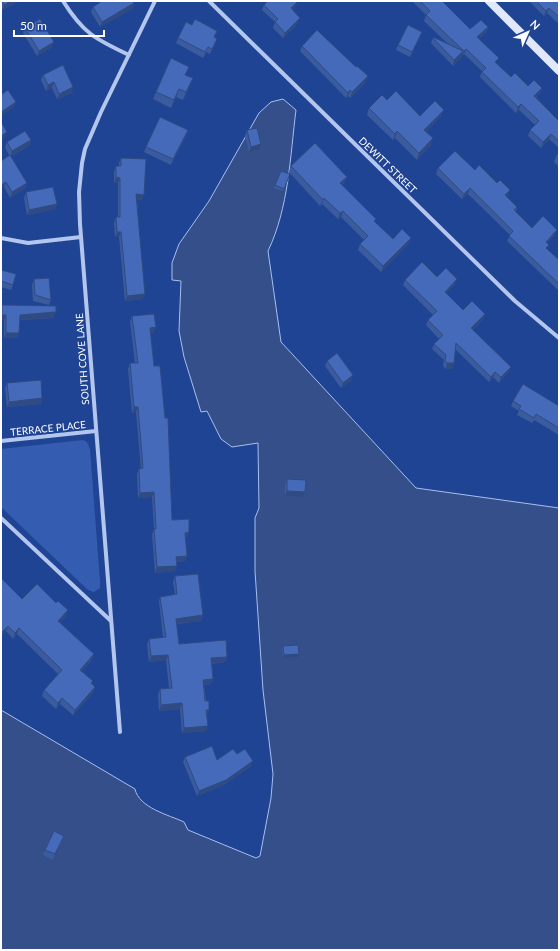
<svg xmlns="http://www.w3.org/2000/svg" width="560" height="951" viewBox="0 0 560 951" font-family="Lato,sans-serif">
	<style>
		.green { fill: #345cb1 }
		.water { fill: #344f8a; stroke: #a7bfef }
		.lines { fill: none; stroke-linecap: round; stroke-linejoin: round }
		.street { stroke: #b3c6ee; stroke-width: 4 }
		.secondary { stroke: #e0e8fa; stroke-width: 8 }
		.wall { fill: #3b5b9f }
		.shaded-wall { fill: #304a82 }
		.building { fill: #456ab9; stroke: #304a82 }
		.labels { text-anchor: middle; stroke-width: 3.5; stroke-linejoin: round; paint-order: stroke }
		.street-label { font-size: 10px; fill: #fff; stroke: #204494 }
	</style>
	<rect width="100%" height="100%" fill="#204494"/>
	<path class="green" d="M 83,440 L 87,442 L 90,449 L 100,582 L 100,588 L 94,592 L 88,590 L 1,507 L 1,449 Z"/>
	<path class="water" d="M 283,99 L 296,110 C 290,157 289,207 268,251 L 281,342 L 416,488 L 559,508 L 559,950 L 1,950 L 1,710 L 135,789 C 139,808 169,815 184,822 L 188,830 L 256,858 L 260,856 L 271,798 L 273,774 L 263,690 L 255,571 L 255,518 L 259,508 L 258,443 L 232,447 L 221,439 L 207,411 L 201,412 L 184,357 L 179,331 L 181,281 L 172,280 L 172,263 L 179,244 L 209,201 L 259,113 L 271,102 Z"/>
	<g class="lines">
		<path class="street" d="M 63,1 C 83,33 95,39 129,55
			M 209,1 L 515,301 L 559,338
			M 1,238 L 28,243 L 81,237
			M 1,441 L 96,431
			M 1,518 L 111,621
			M 120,732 L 80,224 L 79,192 L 82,163 L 85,149 L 101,112 L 155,1"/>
		<path class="secondary" d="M 489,1 L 559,71"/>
	</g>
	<path class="wall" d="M 1,1 L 20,1 L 2,10 L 1,8 Z
		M 100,1 L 132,1 L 134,3 L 132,9 L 100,27 L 91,12 L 93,7 L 101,2 Z
		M 412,1 L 442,1 L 470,29 L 488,27 L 486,33 L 479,39 L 497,64 L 511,77 L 528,86 L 542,88 L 540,93 L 536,97 L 559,121 L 559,148 L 549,139 L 541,148 L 528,136 L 530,130 L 535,125 L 519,110 L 516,113 L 480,77 L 482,71 L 464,54 L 453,66 L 431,43 L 433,38 L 449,45 L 424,21 L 426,15 Z
		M 529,1 L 559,1 L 559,24 L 547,13 L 544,16 Z
		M 297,2 L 295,7 L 292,10 L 298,23 L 283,38 L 273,28 L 275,22 L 262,10 L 264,5 Z
		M 25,28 L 52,47 L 37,56 L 23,33 Z
		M 420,37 L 410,57 L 396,50 L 398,45 Z
		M 178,38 L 214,38 L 215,44 L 210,54 L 206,52 L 203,58 L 176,43 Z
		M 302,46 L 366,82 L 350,98 L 348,96 L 346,98 L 300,51 Z
		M 43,75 L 72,93 L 57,99 L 52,88 L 46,91 L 41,80 Z
		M 186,75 L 190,86 L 183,100 L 176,97 L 171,108 L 153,99 L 156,92 Z
		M 387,100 L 420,116 L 441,116 L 426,132 L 431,145 L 417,160 L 395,138 L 393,140 L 367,115 L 369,108 Z
		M 188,130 L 186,136 L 171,165 L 144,152 L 146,147 Z
		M 247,130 L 261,144 L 259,150 L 249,152 L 245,136 Z
		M 31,140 L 29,146 L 10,157 L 27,183 L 25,188 L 10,198 L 4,187 L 10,157 L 5,147 L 7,142 Z
		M 559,153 L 559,167 L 554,162 L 556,156 Z
		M 121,158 L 142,200 L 137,200 L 143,299 L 125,301 L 119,237 L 115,237 L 114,223 L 116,217 L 118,217 L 118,183 L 114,183 L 114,172 L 116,166 L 119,166 L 119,163 Z
		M 291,166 L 347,177 L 344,183 L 342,185 L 375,222 L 393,239 L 411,238 L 408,244 L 381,272 L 358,250 L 360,244 L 364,240 L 341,217 L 338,219 L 322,204 L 320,206 L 289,172 Z
		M 438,168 L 475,170 L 508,195 L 507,197 L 517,207 L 516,212 L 532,228 L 555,235 L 547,243 L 547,249 L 559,260 L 559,291 L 507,241 L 510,235 L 468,194 L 462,199 L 436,174 Z
		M 281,171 L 290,174 L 283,191 L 274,188 Z
		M 26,192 L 57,204 L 55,209 L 27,215 L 24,198 Z
		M 1,270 L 13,285 L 11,290 L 1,287 Z
		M 437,277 L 455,284 L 446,293 L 463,310 L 485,314 L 483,319 L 473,330 L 509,372 L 499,383 L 493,377 L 489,382 L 455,349 L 452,369 L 446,369 L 443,366 L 444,360 L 432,349 L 434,344 L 439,339 L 426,325 L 428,320 L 433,315 L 403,285 L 405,280 Z
		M 34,279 L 51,300 L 49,305 L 33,301 L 32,285 Z
		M 2,305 L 54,318 L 20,320 L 19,333 L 17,338 L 4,338 L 4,320 L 1,320 L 1,309 Z
		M 132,316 L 154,333 L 150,333 L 172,520 L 187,538 L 185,538 L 187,556 L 185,561 L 177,562 L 175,571 L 155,573 L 152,534 L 154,529 L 152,497 L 138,498 L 137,474 L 139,469 L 141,469 L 136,412 L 132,413 L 128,369 L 130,363 L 135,363 L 130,322 Z
		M 327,361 L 351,381 L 341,388 L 325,366 Z
		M 7,383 L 42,398 L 41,404 L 7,407 L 5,388 Z
		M 513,401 L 559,406 L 559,435 L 534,420 L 532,423 L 517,415 L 519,411 L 511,406 Z
		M 287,479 L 305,492 L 303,497 L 285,496 L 285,484 Z
		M 175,576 L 203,615 L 201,621 L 177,624 L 179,644 L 227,657 L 225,662 L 212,664 L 213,679 L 211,684 L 204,685 L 208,715 L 207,715 L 206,731 L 182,733 L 180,709 L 159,711 L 158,694 L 160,689 L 169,688 L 166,660 L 149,662 L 147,644 L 149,639 L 163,637 L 159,602 L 160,597 L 175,595 L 173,582 Z
		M 22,599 L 66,616 L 60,622 L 92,660 L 82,671 L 92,684 L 95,687 L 93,693 L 73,715 L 60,704 L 56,709 L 42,696 L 44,690 L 58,674 L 17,634 L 13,639 L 6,631 L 1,636 Z
		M 283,646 L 298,657 L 283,658 L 282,649 Z
		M 237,754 L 251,766 L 224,785 L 197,796 L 183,762 L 185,757 L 217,760 Z
		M 64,836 L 53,860 L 43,855 L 45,850 Z"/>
	<path class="shaded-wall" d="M 11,1 L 20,1 L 2,10 L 4,5 Z
		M 297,2 L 295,7 L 289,14 L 291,8 Z
		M 134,3 L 132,9 L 100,27 L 102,22 Z
		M 549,8 L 547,13 L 544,16 L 546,11 Z
		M 300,18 L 298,23 L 283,38 L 285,33 Z
		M 488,27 L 486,33 L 475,43 L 477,37 Z
		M 422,32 L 420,37 L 410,57 L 412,52 Z
		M 217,39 L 215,44 L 210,54 L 212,49 Z
		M 54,42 L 52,47 L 37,56 L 39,51 Z
		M 466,49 L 464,54 L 462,57 L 464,51 Z
		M 463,51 L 462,57 L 453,66 L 454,60 Z
		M 368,76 L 366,82 L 350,98 L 352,92 Z
		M 193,78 L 190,86 L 183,100 L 186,92 Z
		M 54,82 L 52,88 L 46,91 L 48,85 Z
		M 73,87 L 72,93 L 57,99 L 59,94 Z
		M 542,88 L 540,93 L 532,101 L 534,96 Z
		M 179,89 L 176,97 L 171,108 L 174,100 Z
		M 350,90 L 348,96 L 346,98 L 348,93 Z
		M 16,102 L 14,107 L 1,116 L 1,112 Z
		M 521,104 L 519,110 L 516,113 L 518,107 Z
		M 444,110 L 441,116 L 422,136 L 424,130 Z
		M 188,130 L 186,136 L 171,165 L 173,159 Z
		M 397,131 L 395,138 L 393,140 L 395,134 Z
		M 7,132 L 5,137 L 1,140 L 1,136 Z
		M 551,134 L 549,139 L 541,148 L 543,142 Z
		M 433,138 L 431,145 L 417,160 L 419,153 Z
		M 31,140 L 29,146 L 10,157 L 12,151 Z
		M 261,144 L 259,150 L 249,152 L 251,147 Z
		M 116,177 L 120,178 L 118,183 L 114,183 Z
		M 347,177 L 344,183 L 338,189 L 340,183 Z
		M 6,182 L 4,187 L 1,189 L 1,185 Z
		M 27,183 L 25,188 L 10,198 L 12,192 Z
		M 470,188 L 468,194 L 462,199 L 464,194 Z
		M 510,190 L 508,195 L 503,200 L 505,195 Z
		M 136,194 L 144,195 L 142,200 L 135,200 Z
		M 324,198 L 322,204 L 320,206 Z
		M 57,204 L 55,209 L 27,215 L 29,210 Z
		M 343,211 L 341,217 L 338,219 L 340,213 Z
		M 557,230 L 555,235 L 544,247 L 546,242 Z
		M 117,232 L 121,232 L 119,237 L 115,237 Z
		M 411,238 L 408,244 L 381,272 L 383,266 Z
		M 457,279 L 455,284 L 443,297 L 445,292 Z
		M 145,294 L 143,299 L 125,301 L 127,296 Z
		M 56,312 L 54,318 L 18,320 L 20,315 Z
		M 485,314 L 483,319 L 469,334 L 471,328 Z
		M 2,315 L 6,315 L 4,320 L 1,320 Z
		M 156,327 L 154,333 L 148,333 L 150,328 Z
		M 6,333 L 19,333 L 17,338 L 4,338 Z
		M 447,363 L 454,363 L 452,369 L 446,369 Z
		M 511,367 L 509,372 L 499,383 L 501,377 Z
		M 495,372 L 493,377 L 489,382 L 491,377 Z
		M 353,375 L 351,381 L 341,388 L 343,383 Z
		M 42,398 L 41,404 L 7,407 L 9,402 Z
		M 134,407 L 138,407 L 136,412 L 132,413 Z
		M 287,491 L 305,492 L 303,497 L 285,496 Z
		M 154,492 L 152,497 L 138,498 L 140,493 Z
		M 189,532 L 187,538 L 183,538 L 185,533 Z
		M 187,556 L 185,561 L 174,562 L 176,557 Z
		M 177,566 L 175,571 L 155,573 L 157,567 Z
		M 68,610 L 66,616 L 56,627 L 58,621 Z
		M 203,615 L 201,621 L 174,624 L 176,619 Z
		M 8,626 L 6,631 L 1,636 L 1,633 Z
		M 19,628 L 17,634 L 13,639 L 15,633 Z
		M 94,654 L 92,660 L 78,675 L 80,670 Z
		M 299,654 L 298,657 L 283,658 L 284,655 Z
		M 168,655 L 166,660 L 149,662 L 151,656 Z
		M 227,657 L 225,662 L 209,664 L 211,658 Z
		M 213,679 L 211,684 L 201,685 L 203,680 Z
		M 95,687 L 93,693 L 73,715 L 75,710 Z
		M 62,698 L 60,704 L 56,709 L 58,703 Z
		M 182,703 L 180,709 L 159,711 L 161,705 Z
		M 206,710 L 209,710 L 208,715 L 204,716 Z
		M 208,726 L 206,731 L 182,733 L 184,728 Z
		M 253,761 L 251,766 L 224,785 L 197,796 L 199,791 Z
		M 64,836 L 62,841 L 53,860 L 55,854 Z"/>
	<path class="building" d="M 2,1 L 11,1 L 4,5 Z
		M 102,1 L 132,1 L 134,3 L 102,22 L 93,7 Z
		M 268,1 L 297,1 L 297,2 L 291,8 L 300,18 L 285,33 L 275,22 L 278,19 L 264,5 Z
		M 420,1 L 442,1 L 470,29 L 481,20 L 488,27 L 477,37 L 499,58 L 495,62 L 511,77 L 515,73 L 528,86 L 534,80 L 542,88 L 534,96 L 559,121 L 559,141 L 551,134 L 543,142 L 530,130 L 539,121 L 521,104 L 518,107 L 482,72 L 486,68 L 466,49 L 464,51 L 426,15 L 430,11 Z
		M 536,1 L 559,1 L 559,17 L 549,8 L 546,11 Z
		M 40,19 L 54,42 L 39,51 L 25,28 Z
		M 195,19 L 217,31 L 214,37 L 217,39 L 212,49 L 208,47 L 205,52 L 178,38 L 186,22 L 192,25 Z
		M 408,25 L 422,32 L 412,52 L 398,45 Z
		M 317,30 L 356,67 L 357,66 L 368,76 L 352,92 L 350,90 L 348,93 L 302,46 Z
		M 433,37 L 463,51 L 454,60 L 433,38 Z
		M 171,58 L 189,67 L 185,75 L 193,78 L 186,92 L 179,89 L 174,100 L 156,92 Z
		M 63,65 L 73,87 L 59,94 L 54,82 L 48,85 L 43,75 Z
		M 8,90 L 16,102 L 1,112 L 1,95 Z
		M 396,91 L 420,116 L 435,101 L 444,110 L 424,130 L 433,138 L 419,153 L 397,131 L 395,134 L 369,108 L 382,95 L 387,100 Z
		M 160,117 L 188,130 L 173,159 L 146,147 Z
		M 1,122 L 7,132 L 1,136 Z
		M 257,128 L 261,144 L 251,147 L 247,130 Z
		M 25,131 L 31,140 L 12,151 L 7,142 Z
		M 315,143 L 347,177 L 340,183 L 376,219 L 374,221 L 393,239 L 402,229 L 411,238 L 383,266 L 360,244 L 368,236 L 343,211 L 340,213 L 324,198 L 323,200 L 291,166 Z
		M 455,151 L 475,170 L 479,165 L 497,183 L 500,180 L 510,190 L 505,195 L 517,207 L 514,210 L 532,228 L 543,216 L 557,230 L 546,242 L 549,245 L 546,248 L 559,260 L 559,284 L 509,236 L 513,231 L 470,188 L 464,194 L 438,168 Z
		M 559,153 L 559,159 L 556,156 Z
		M 10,155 L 27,183 L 12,192 L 6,182 L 1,185 L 1,161 Z
		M 121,158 L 146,159 L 144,195 L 136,194 L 145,294 L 127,296 L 121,232 L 117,232 L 116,217 L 120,217 L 120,178 L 116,177 L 116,166 L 121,166 Z
		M 281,171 L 290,174 L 284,189 L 275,185 Z
		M 53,187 L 57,204 L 29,210 L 26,192 Z
		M 422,262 L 437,277 L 446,268 L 457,279 L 445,292 L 463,310 L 472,301 L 485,314 L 471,328 L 511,367 L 501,377 L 495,372 L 491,377 L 456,343 L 454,363 L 447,363 L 445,360 L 446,355 L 434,344 L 443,335 L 428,320 L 437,311 L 405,280 Z
		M 1,270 L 16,274 L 13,285 L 1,281 Z
		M 49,278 L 51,300 L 35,295 L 34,279 Z
		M 2,305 L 56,306 L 56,312 L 20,315 L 19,333 L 6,333 L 6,315 L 2,315 Z
		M 154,314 L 156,327 L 150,328 L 154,366 L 160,366 L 165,418 L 168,418 L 172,520 L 189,519 L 189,532 L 185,533 L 187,556 L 176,557 L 177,566 L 157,567 L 154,529 L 156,529 L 154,492 L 140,493 L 139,469 L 143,468 L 138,407 L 134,407 L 130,363 L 138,363 L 132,316 Z
		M 337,353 L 353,375 L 343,383 L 327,361 Z
		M 41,380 L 42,398 L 9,402 L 7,383 Z
		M 523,384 L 559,406 L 559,428 L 536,414 L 534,418 L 519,409 L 521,406 L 513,401 Z
		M 287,479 L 306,480 L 305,492 L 287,491 Z
		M 198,574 L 203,615 L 176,619 L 179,644 L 226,640 L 227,657 L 211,658 L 213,679 L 203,680 L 205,701 L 209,701 L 209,710 L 206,710 L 208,726 L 184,728 L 182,703 L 161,705 L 160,689 L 172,688 L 168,655 L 151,656 L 149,639 L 166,637 L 160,597 L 177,594 L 175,576 Z
		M 1,578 L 22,599 L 37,584 L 56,603 L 58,601 L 68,610 L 58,621 L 94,654 L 80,670 L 93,681 L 91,683 L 95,687 L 75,710 L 62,698 L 58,703 L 44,690 L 62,670 L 19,628 L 15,633 L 8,626 L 1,633 Z
		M 298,645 L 299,654 L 284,655 L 283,646 Z
		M 212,746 L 217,760 L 233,749 L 237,754 L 245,749 L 253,761 L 226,780 L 199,791 L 185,757 Z
		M 54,831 L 64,836 L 55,854 L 45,850 Z"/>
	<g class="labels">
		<g class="street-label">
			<text transform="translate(388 165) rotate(44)" y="4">DEWITT STREET</text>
			<text transform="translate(82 359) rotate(-94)" y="4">SOUTH COVE LANE</text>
			<text transform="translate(48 428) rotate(-6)" y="4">TERRACE PLACE</text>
		</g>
	</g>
	<rect width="560" height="951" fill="none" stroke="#ffffff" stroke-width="4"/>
	<g transform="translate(528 32) rotate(45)" stroke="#204494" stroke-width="3" paint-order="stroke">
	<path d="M0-3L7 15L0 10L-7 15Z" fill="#ffffff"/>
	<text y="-6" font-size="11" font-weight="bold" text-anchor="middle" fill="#ffffff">N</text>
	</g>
	<path d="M14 30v6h90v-6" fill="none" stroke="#ffffff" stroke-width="2"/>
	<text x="20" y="30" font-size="12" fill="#ffffff" stroke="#204494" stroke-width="3" paint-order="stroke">50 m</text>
</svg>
